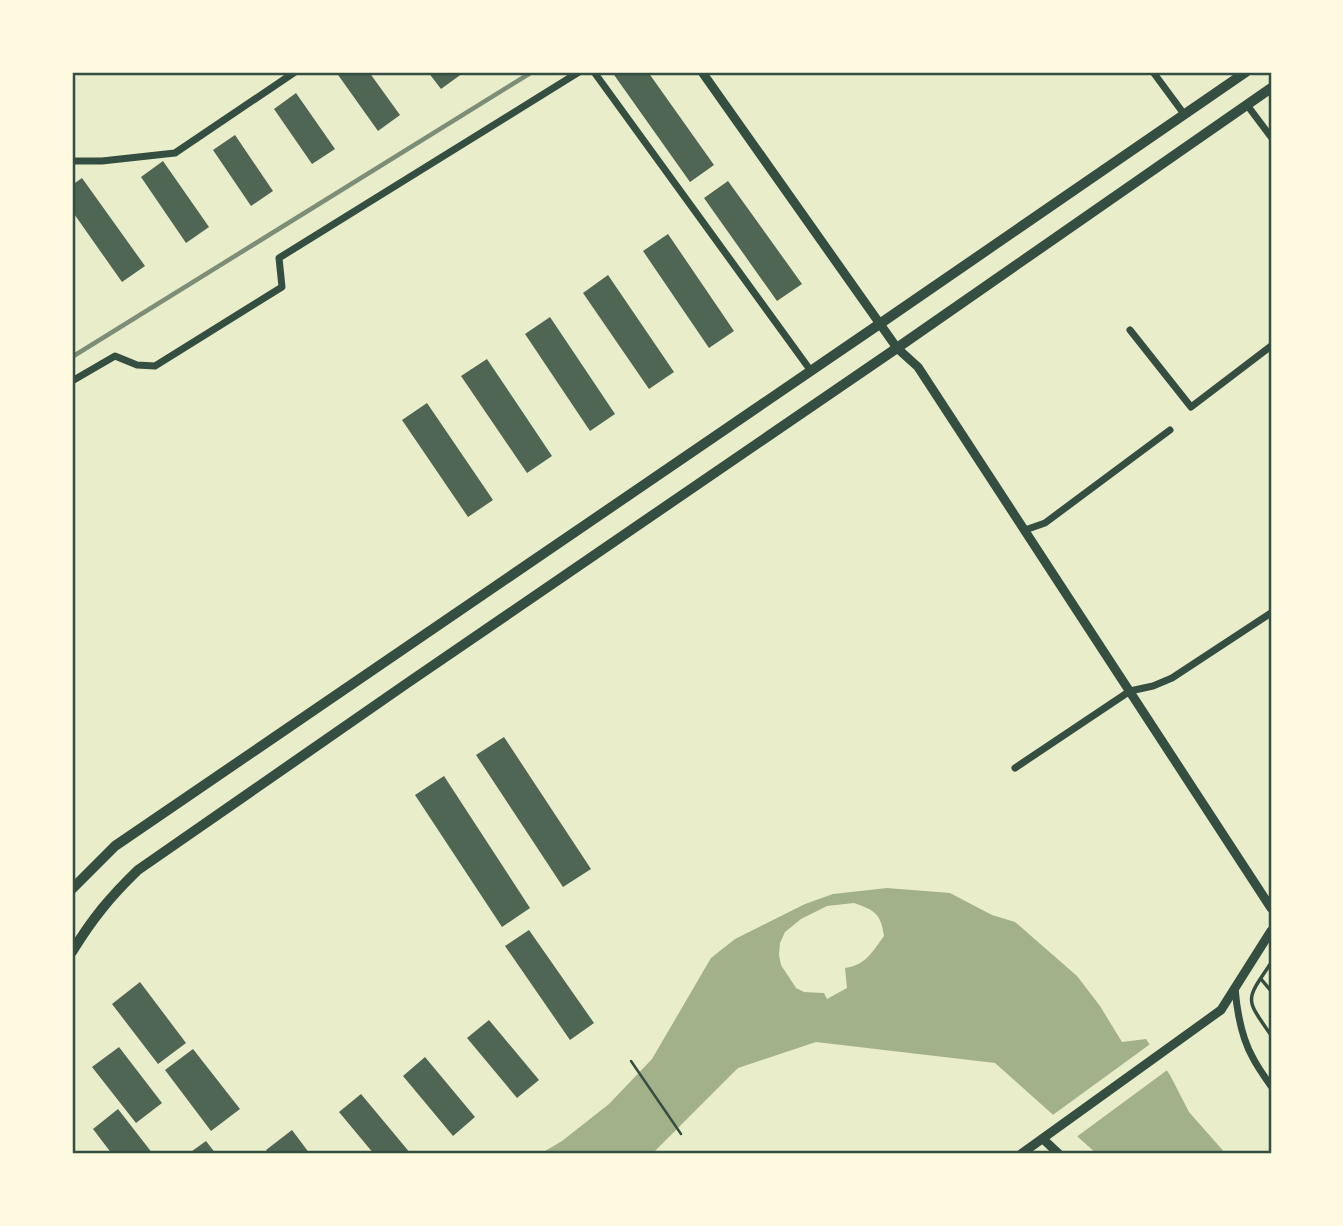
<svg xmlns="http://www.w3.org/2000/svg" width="1343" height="1226" viewBox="0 0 1343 1226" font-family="'Varela Round',sans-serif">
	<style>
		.water { fill: #a3b18a; fill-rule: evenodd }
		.pier { fill: #e9edc9 }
		.building { fill: #4f6655 }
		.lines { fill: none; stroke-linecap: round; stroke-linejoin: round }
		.path { stroke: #344e41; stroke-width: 2.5 }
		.service { stroke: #344e41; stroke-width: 3.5 }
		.minor { stroke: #344e41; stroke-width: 7 }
		.tertiary { stroke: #344e41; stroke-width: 9 }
		.primary { stroke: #344e41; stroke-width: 10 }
		.rail { stroke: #7c8e77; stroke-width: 4.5 }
		.neatline { fill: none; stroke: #344e41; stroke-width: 2.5 }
	</style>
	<rect width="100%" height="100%" fill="#e9edc9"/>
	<path class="water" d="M 887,888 L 950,893 L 992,915 L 1015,922 L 1077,976 L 1100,1006 L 1122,1042 L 1146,1039 L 1170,1075 L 1189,1112 L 1226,1154 L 1097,1154 L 995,1063 L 816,1042 L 738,1068 L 652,1154 L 540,1154 L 562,1141 L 609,1104 L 652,1059 L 711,958 L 735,939 L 805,904 L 833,894 ZM 854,903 C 874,910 881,913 884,936 C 872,952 866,965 845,968 L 847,988 L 827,999 L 824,993 L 804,992 L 796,988 L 781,965 L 779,955 L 780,943 L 785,932 L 801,919 L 827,906 Z"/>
	<path class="pier" d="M 1153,1042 L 1170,1068 L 1075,1138 L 1050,1117 Z"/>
	<path class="building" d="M 336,72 L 369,72 L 400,115 L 378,131 Z
		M 428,72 L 462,72 L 463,73 L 441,89 Z
		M 612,72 L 648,72 L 714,165 L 690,182 Z
		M 296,93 L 335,149 L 312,164 L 274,109 Z
		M 235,135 L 273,191 L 251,206 L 213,150 Z
		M 163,161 L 209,227 L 186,243 L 141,177 Z
		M 82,178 L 145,266 L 122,282 L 72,211 L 72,185 Z
		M 728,181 L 802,284 L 777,301 L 704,198 Z
		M 668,234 L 734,331 L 709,348 L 643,251 Z
		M 608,275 L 674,372 L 649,389 L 583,293 Z
		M 550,317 L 615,414 L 590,431 L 525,334 Z
		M 487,359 L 552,456 L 527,473 L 461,376 Z
		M 427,403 L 493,500 L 468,517 L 402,420 Z
		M 504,737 L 591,869 L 563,887 L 476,755 Z
		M 444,776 L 530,908 L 502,927 L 415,795 Z
		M 529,930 L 594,1023 L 570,1040 L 505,946 Z
		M 140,982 L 186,1043 L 158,1064 L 112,1004 Z
		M 489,1020 L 539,1080 L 517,1098 L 467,1038 Z
		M 119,1047 L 162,1103 L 136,1123 L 92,1067 Z
		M 193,1049 L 240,1109 L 211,1131 L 165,1070 Z
		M 425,1057 L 475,1117 L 453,1136 L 403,1076 Z
		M 361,1094 L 411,1154 L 374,1154 L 339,1112 Z
		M 118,1109 L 153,1154 L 112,1154 L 93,1129 Z
		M 292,1130 L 310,1154 L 270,1154 L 266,1150 Z
		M 206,1141 L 216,1154 L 188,1154 Z"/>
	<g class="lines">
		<path class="path" d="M 631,1061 L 681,1134"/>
		<path class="service" d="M 1271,963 C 1245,1001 1245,998 1271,1035
			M 1261,979 L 1271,991"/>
		<path class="minor" d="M 594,72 L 811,371
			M 1153,72 L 1184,114
			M 1247,105 L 1271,137
			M 72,161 L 102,161 L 175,153 L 295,72
			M 1130,330 L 1191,407 L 1271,346
			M 72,381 L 115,356 L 137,365 L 155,366 L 282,287 L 279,258 L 579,72
			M 1025,530 L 1045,523 L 1170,430
			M 1015,768 L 1130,691 L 1153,686 L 1172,678 L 1271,613
			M 1235,988 C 1237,1012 1241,1037 1253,1058 C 1258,1068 1265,1077 1271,1086"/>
		<path class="tertiary" d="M 702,72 L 897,348 L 918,367 L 1271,908
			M 1043,1139 L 1059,1154
			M 1021,1154 L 1221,1010 L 1271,931"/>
		<path class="primary" d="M 72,889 L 115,846 L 881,323 L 1246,72
			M 72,952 C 92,919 110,897 138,870 L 406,684 L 897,348 L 1271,88"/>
		<path class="rail" d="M 72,357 L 532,72"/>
	</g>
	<rect width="1343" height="1226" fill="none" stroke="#fefae0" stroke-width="147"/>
	<rect x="74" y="74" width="1196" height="1078" class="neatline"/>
</svg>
